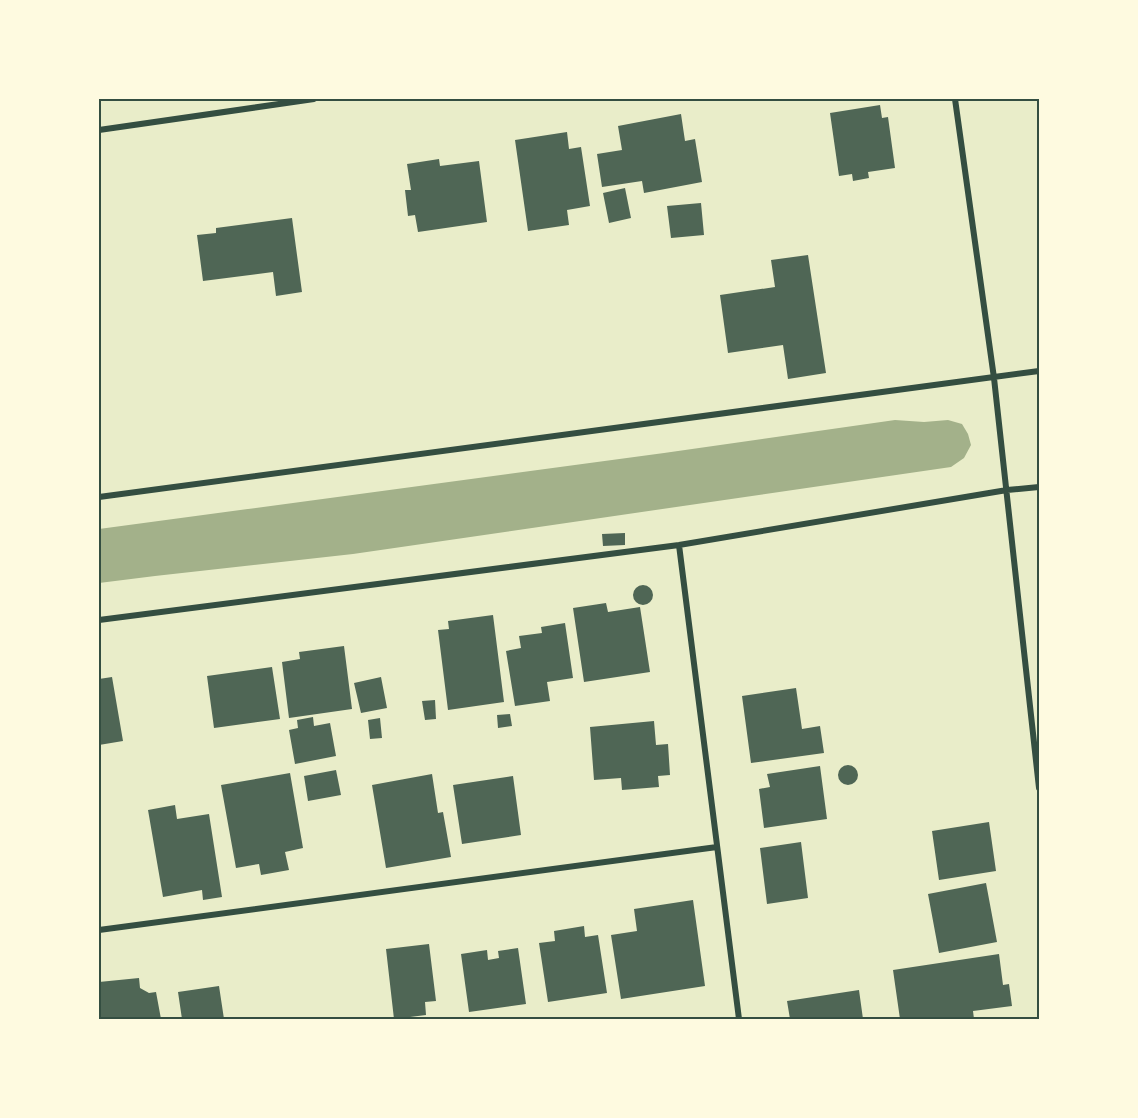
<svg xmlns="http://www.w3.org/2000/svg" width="1138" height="1118" viewBox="0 0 1138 1118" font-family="'DM Sans',sans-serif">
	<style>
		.water { fill: #a3b18a }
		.building { fill: #4f6655 }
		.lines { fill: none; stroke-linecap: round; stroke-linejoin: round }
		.minor { stroke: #344e41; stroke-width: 6 }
		.neatline { fill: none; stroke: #344e41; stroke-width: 2 }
	</style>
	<rect width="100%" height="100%" fill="#e9edc9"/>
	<path class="water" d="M 895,420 L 924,422 L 948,420 L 962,424 L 968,434 L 971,445 L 964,458 L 951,467 L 353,554 L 155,576 L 99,583 L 99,529 L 664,453 Z"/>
	<path class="building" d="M 880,105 L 882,118 L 888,117 L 895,168 L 868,172 L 869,178 L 853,181 L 852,174 L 839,176 L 830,113 Z
		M 681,114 L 685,141 L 695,139 L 702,182 L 644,193 L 642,181 L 602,187 L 597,154 L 622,150 L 618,126 Z
		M 567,132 L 569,149 L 581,147 L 590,206 L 567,210 L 569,225 L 528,231 L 515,140 Z
		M 439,159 L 440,166 L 479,161 L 487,222 L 418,232 L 415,215 L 408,216 L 405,190 L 411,190 L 407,164 Z
		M 625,188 L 631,218 L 609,223 L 603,193 Z
		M 701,203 L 704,235 L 671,238 L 667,206 Z
		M 292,218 L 302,292 L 276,296 L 273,272 L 203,281 L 197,235 L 216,233 L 216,228 Z
		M 808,255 L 826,373 L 788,379 L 783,345 L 728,353 L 720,295 L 775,287 L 771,260 Z
		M 625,533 L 625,545 L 603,546 L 602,534 Z
		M633 595a10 10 0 1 1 20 0a10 10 0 1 1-20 0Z
		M 606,603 L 608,612 L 640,607 L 650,672 L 584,682 L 573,608 Z
		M 493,615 L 504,702 L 448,710 L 438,630 L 449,629 L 448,621 Z
		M 565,623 L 573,678 L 547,682 L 550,701 L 515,706 L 506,651 L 521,648 L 519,636 L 542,633 L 541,627 Z
		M 344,646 L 352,709 L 289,718 L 282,662 L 300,659 L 299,652 Z
		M 272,667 L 280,719 L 214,728 L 207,676 Z
		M 112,677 L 123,741 L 99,745 L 99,679 Z
		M 381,677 L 387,708 L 361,713 L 354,683 Z
		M 796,688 L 802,729 L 820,726 L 824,753 L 751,763 L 742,696 Z
		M 435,700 L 436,719 L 425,720 L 422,701 Z
		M 510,714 L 512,726 L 498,728 L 497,715 Z
		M 313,717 L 314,726 L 330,723 L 336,756 L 295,764 L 289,730 L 298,728 L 297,720 Z
		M 380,718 L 382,738 L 370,739 L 368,720 Z
		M 654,721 L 656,745 L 668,744 L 670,775 L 658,776 L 659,787 L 622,790 L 621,778 L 594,780 L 590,727 Z
		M838 775a10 10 0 1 1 20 0a10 10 0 1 1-20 0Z
		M 820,766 L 827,819 L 764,828 L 759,789 L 770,787 L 767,774 Z
		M 336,770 L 341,795 L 308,801 L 304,776 Z
		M 290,773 L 303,848 L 285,852 L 289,870 L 261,875 L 259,864 L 236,868 L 221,785 Z
		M 432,774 L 438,813 L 443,812 L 451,857 L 386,868 L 372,785 Z
		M 513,776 L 521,835 L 462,844 L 453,785 Z
		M 175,805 L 177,819 L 209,814 L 222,897 L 203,900 L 202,890 L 163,897 L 148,810 Z
		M 989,822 L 996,871 L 939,880 L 932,831 Z
		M 801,842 L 808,898 L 767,904 L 760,848 Z
		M 986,883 L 997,942 L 939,953 L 928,894 Z
		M 693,900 L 705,986 L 621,999 L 611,935 L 637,931 L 634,909 Z
		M 584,926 L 585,937 L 598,935 L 607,993 L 548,1002 L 539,943 L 555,941 L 554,931 Z
		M 429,944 L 436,1001 L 425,1002 L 426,1015 L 394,1019 L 386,949 Z
		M 518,948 L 526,1004 L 469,1012 L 461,954 L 487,950 L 488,960 L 499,958 L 498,951 Z
		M 999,954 L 1003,985 L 1009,984 L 1012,1006 L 973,1011 L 974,1019 L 900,1019 L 893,970 Z
		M 139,978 L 140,988 L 149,993 L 156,992 L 161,1019 L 99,1019 L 99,982 Z
		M 219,986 L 224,1019 L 182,1019 L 178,992 Z
		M 859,990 L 863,1019 L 790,1019 L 787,1001 Z"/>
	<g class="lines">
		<path class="minor" d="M 955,99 L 994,378 L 1039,788
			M 99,130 L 314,99
			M 99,497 L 1039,371
			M 679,545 L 739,1019
			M 99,620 L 679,545 L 1007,490 L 1039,487
			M 99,930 L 717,847"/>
	</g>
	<rect width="1138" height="1118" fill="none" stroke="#fefae0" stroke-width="201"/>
	<rect x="100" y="100" width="938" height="918" class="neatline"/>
</svg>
